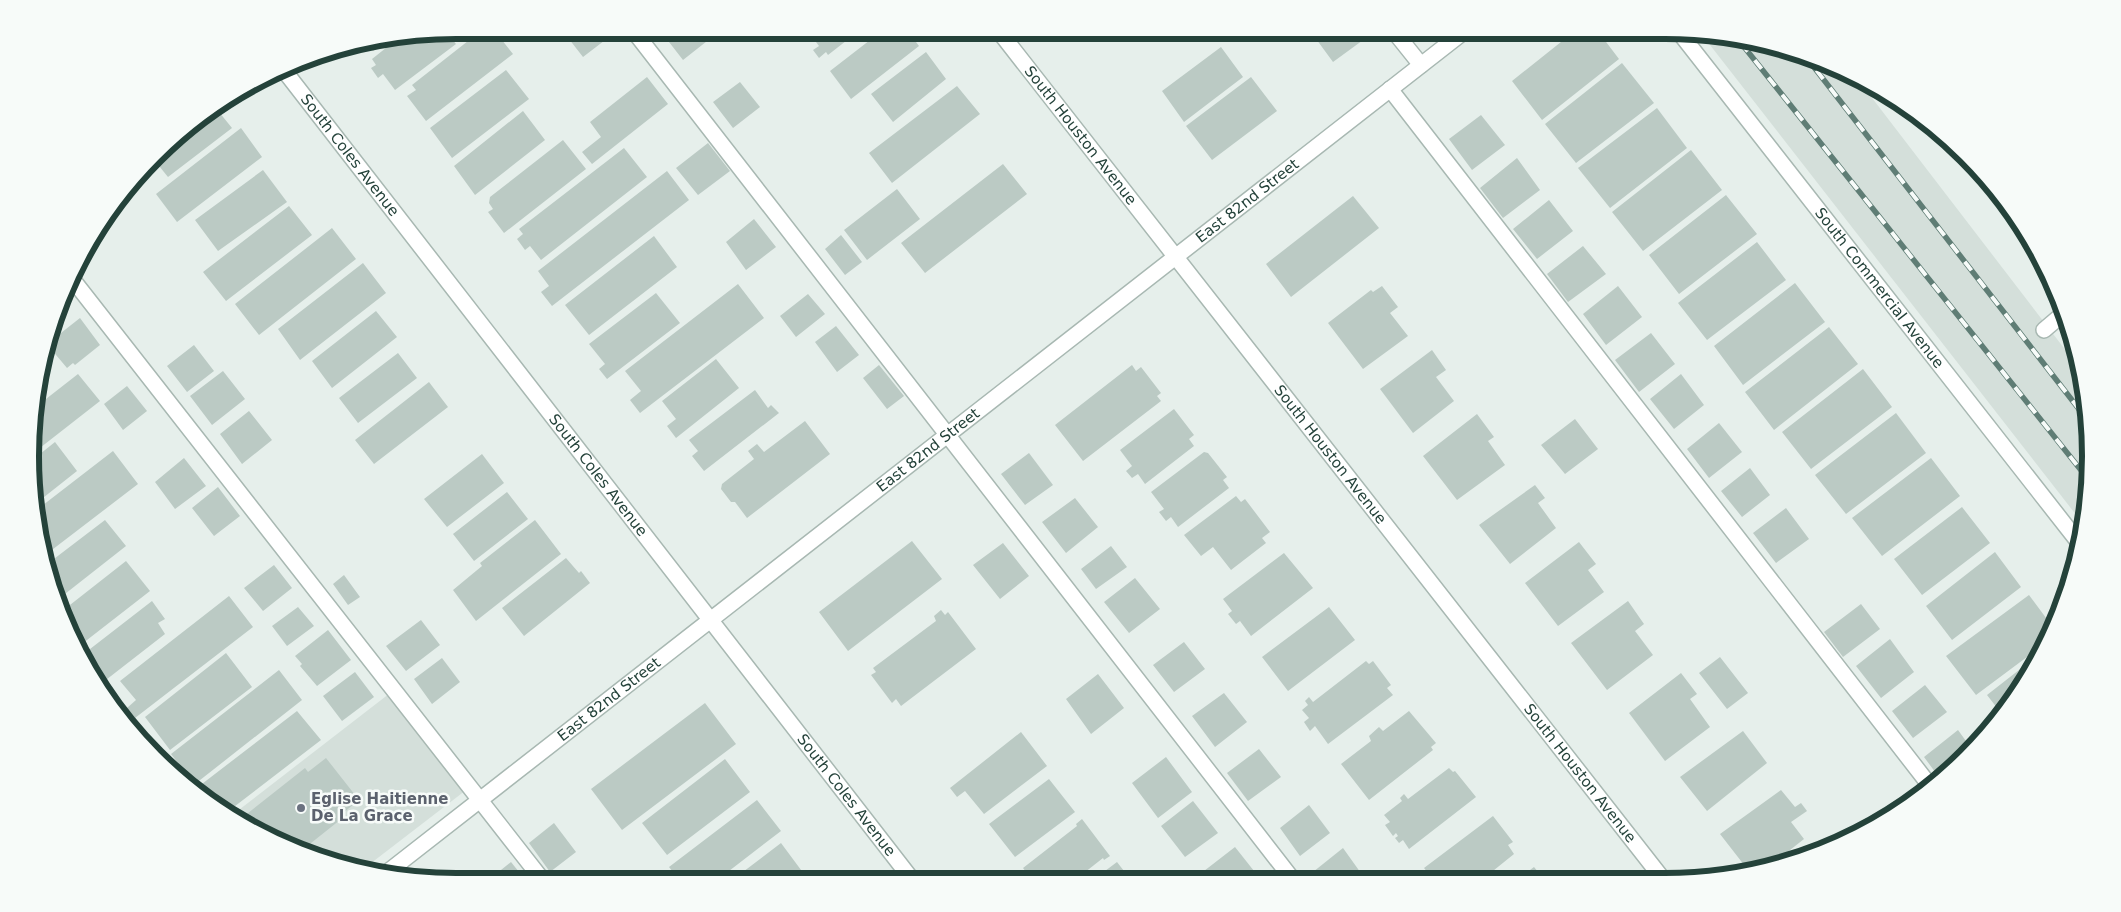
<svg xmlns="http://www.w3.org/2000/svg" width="2121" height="912" viewBox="0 0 2121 912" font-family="'DejaVu Sans',sans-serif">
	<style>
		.built { fill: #d4dfda }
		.building { fill: #bbcac4 }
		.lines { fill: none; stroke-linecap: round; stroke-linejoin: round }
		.lane-casing { stroke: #a8b8b2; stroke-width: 18 }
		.street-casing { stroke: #a8b8b2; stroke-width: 18 }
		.lane { stroke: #fff; stroke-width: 15 }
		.street { stroke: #fff; stroke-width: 15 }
		.rail-casing { stroke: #5f7d75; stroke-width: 5.5 }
		.rail { stroke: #f7fbf9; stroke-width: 4; stroke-dasharray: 11; stroke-linecap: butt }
		.worship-dot { fill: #6b7280; stroke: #f7fbf9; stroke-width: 2 }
		.labels { text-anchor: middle; stroke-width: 5; stroke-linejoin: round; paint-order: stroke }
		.street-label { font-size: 15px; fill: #24423a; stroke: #f7fbf9 }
		.worship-label { font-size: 15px; font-weight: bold; fill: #5b616d; stroke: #f7fbf9; text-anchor: start }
		.rim { fill: none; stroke: #24423a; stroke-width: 6 }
	</style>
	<rect width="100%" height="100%" fill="#e6efeb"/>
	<path class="built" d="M 1703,36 L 1802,53 L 1856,77 L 2080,369 L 2090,428 L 2087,512 L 2084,525 Z
		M 394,690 L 470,787 L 366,867 L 319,859 L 243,825 L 231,816 Z"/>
	<path class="building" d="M 482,30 L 494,30 L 513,54 L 426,121 L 407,96 L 416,90 L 412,85 Z
		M 562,30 L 610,30 L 613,34 L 583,57 Z
		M 666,30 L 714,30 L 716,34 L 683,60 L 662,33 Z
		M 769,30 L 792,30 L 777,41 Z
		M 807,30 L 860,30 L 828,55 L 826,52 L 819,58 L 813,50 L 819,46 Z
		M 883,30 L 907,30 L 919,46 L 851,99 L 830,71 Z
		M 1313,30 L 1366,30 L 1370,35 L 1333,62 L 1311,32 Z
		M 1576,30 L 1597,30 L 1619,59 L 1542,120 L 1512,81 Z
		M 446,32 L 456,44 L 395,90 L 383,74 L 378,78 L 371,68 L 376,65 L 372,59 L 396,40 Z
		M 384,42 L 373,51 L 368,45 L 375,43 Z
		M 1221,47 L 1243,77 L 1184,122 L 1162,91 Z
		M 926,52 L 946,79 L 893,122 L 871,94 Z
		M 1622,63 L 1654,103 L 1576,163 L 1545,124 Z
		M 506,70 L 529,99 L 452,158 L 430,128 Z
		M 647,77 L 668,104 L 592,164 L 582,152 L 601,137 L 590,122 Z
		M 1251,77 L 1277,111 L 1212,160 L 1186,126 Z
		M 740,82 L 760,107 L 733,128 L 713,102 Z
		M 957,86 L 980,114 L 892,183 L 869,153 Z
		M 215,107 L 232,128 L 168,177 L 155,161 L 175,136 Z
		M 1657,108 L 1687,148 L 1610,208 L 1578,168 Z
		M 523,111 L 545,140 L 475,195 L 454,166 Z
		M 1481,115 L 1505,145 L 1472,170 L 1449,139 Z
		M 241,128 L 262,157 L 177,222 L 156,194 Z
		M 563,140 L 586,169 L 504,233 L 488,212 L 493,209 L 489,203 L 490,197 Z
		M 708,143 L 730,171 L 698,195 L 676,168 Z
		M 624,148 L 647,177 L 541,260 L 530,246 L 525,250 L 517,239 L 523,234 L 519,229 Z
		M 1691,150 L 1722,190 L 1643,251 L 1612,212 Z
		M 1517,158 L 1540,190 L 1503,218 L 1480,188 Z
		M 1003,164 L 1027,194 L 925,273 L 901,243 Z
		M 263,170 L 287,202 L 218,251 L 195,220 Z
		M 667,171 L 689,200 L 552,306 L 541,292 L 549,286 L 538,271 Z
		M 897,189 L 920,219 L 867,260 L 844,230 Z
		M 1726,195 L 1757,234 L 1679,294 L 1649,255 Z
		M 1353,196 L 1379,228 L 1291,297 L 1266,264 Z
		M 1549,200 L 1573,231 L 1537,259 L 1513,229 Z
		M 289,206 L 312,235 L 226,301 L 203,272 Z
		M 754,219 L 776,247 L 746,270 L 726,242 Z
		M 332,228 L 356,259 L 259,335 L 235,304 Z
		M 841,235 L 862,262 L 845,275 L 825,249 Z
		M 654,236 L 677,267 L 589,335 L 565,305 Z
		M 1757,242 L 1786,280 L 1707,340 L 1678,303 Z
		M 1583,246 L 1606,274 L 1568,302 L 1547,274 Z
		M 363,263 L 386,293 L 300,360 L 278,329 Z
		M 1795,283 L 1825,322 L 1743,385 L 1714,346 Z
		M 738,284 L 764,318 L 640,413 L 630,400 L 641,391 L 625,371 Z
		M 1382,286 L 1398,307 L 1390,313 L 1408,336 L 1363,369 L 1328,323 L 1371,290 L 1373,292 Z
		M 1618,286 L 1642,317 L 1606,345 L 1583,314 Z
		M 656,293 L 680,323 L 607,379 L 599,369 L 605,364 L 589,344 Z
		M 808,294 L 825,314 L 796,337 L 780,316 Z
		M 376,311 L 397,337 L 332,388 L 312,361 Z
		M 80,318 L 100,345 L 75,365 L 73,363 L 67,368 L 51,349 L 56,345 L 52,340 Z
		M 836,326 L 859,355 L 837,372 L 815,342 Z
		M 1829,327 L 1858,364 L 1774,430 L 1745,392 Z
		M 1651,333 L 1675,364 L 1639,392 L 1615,360 Z
		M 194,345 L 214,371 L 187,392 L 167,366 Z
		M 1432,350 L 1446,370 L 1436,377 L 1454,401 L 1413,433 L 1380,389 Z
		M 398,353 L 417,378 L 358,423 L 339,398 Z
		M 716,359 L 739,388 L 676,438 L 667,426 L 676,419 L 662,401 Z
		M 879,365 L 904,396 L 887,409 L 863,378 Z
		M 1132,365 L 1136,371 L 1141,367 L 1161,393 L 1157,396 L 1161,401 L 1083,461 L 1055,425 Z
		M 1863,369 L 1892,407 L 1811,469 L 1782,432 Z
		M 223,371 L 245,399 L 212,425 L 190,396 Z
		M 78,374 L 100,401 L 36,451 L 37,406 Z
		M 1681,374 L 1704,405 L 1674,429 L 1650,399 Z
		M 429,382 L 448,407 L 374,464 L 355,440 Z
		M 127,386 L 147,411 L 123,430 L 104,404 Z
		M 755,390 L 768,408 L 771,405 L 779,413 L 704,471 L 692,456 L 698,451 L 689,440 Z
		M 1174,409 L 1194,435 L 1189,439 L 1194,446 L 1145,484 L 1138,474 L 1132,478 L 1126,471 L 1132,466 L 1120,450 Z
		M 249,411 L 272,440 L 242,464 L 220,434 Z
		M 1896,413 L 1926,453 L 1846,514 L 1815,475 Z
		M 1477,414 L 1494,437 L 1488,441 L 1505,465 L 1457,500 L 1423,456 Z
		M 1575,419 L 1598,449 L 1565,474 L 1541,445 Z
		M 805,421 L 830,454 L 747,518 L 735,502 L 731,502 L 721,489 L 722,484 L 754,459 L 748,451 L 757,444 L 764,452 Z
		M 1719,423 L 1742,452 L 1709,478 L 1687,449 Z
		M 55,442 L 77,471 L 34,505 L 35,458 Z
		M 113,451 L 138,484 L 44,556 L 34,512 Z
		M 1204,452 L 1208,453 L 1227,477 L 1223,480 L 1229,488 L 1178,527 L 1171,517 L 1166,521 L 1159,512 L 1164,509 L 1151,492 Z
		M 1029,453 L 1053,485 L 1025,505 L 1001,474 Z
		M 482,454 L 504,483 L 447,527 L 424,499 Z
		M 184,458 L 206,486 L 175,509 L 155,482 Z
		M 1931,458 L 1960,496 L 1882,556 L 1852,518 Z
		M 1750,468 L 1770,495 L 1742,517 L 1721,491 Z
		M 1535,485 L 1545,498 L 1538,503 L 1556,528 L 1510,564 L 1479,525 Z
		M 218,487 L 240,516 L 214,536 L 192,508 Z
		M 507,492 L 528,519 L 474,561 L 453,534 Z
		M 1236,496 L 1241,502 L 1245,499 L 1270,532 L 1262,538 L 1266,543 L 1231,570 L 1213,547 L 1201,556 L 1184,535 Z
		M 1075,498 L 1098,527 L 1066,553 L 1042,522 Z
		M 1962,507 L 1990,543 L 1922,595 L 1894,559 Z
		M 1786,508 L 1809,539 L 1776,563 L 1753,533 Z
		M 105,520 L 126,546 L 56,601 L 46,565 Z
		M 535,520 L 561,554 L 476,621 L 453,590 L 482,566 L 480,563 Z
		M 912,541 L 942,579 L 848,651 L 819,612 Z
		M 1579,542 L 1596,564 L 1588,570 L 1604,592 L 1558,626 L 1525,583 Z
		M 1003,543 L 1029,576 L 1000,599 L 973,565 Z
		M 1111,546 L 1127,567 L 1096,589 L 1081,569 Z
		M 1995,552 L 2021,587 L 1952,640 L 1926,606 Z
		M 1284,553 L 1313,588 L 1251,636 L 1240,621 L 1236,624 L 1228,614 L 1232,611 L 1223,599 Z
		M 566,558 L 579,573 L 581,571 L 590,583 L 524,636 L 502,608 Z
		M 126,561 L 150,591 L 78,647 L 70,631 L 75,628 L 61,612 Z
		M 274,565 L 292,588 L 263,611 L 244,588 Z
		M 344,575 L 360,597 L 348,605 L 333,584 Z
		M 1135,578 L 1160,609 L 1129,633 L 1104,602 Z
		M 2029,595 L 2052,626 L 2043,645 L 1976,695 L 1946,656 Z
		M 229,596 L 253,627 L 135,718 L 127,708 L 136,700 L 120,681 Z
		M 152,601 L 165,619 L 158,623 L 165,634 L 102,683 L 81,656 Z
		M 1628,601 L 1644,624 L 1635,631 L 1653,655 L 1607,690 L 1571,643 Z
		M 1861,604 L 1880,629 L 1843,657 L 1824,632 Z
		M 298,607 L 314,626 L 287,646 L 272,626 Z
		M 1329,607 L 1355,640 L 1288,691 L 1262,657 Z
		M 941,610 L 945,615 L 948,612 L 976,649 L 901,706 L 896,699 L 892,703 L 871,675 L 876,672 L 873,668 L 936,621 L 934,616 Z
		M 421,620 L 440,645 L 406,671 L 386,646 Z
		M 328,630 L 351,660 L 317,686 L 300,666 L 302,664 L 295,656 Z
		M 1890,639 L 1914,672 L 1881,698 L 1856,666 Z
		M 1184,642 L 1205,669 L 1174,692 L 1153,665 Z
		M 226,653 L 252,687 L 170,750 L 145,717 Z
		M 2037,656 L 2019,693 L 2001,713 L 1987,695 Z
		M 1720,657 L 1748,693 L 1727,709 L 1699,673 Z
		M 442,658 L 460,682 L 432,704 L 414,679 Z
		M 1366,661 L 1369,664 L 1373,661 L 1391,685 L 1387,688 L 1393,695 L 1328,744 L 1315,726 L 1310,731 L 1304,722 L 1309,718 L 1302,710 L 1308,705 L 1305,701 L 1309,697 L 1313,702 Z
		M 279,670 L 302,700 L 195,784 L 188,786 L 175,776 L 172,773 L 181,767 L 171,754 Z
		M 355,672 L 374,697 L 342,721 L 323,696 Z
		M 1681,673 L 1697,694 L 1690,699 L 1710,727 L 1665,761 L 1629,713 Z
		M 1098,674 L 1124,708 L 1091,734 L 1066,699 Z
		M 1925,685 L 1947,712 L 1913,738 L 1892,711 Z
		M 1224,693 L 1247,722 L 1215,747 L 1192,716 Z
		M 705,703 L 736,744 L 622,830 L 591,789 Z
		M 297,711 L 321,740 L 226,813 L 207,799 L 198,787 Z
		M 1409,711 L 1436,743 L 1431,747 L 1433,750 L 1369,800 L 1341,764 L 1371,741 L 1369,736 L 1379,727 L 1383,731 Z
		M 1958,730 L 1971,748 L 1941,780 L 1924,757 Z
		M 1743,731 L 1767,763 L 1707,811 L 1680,777 Z
		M 1021,732 L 1047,766 L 984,814 L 965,791 L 957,797 L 950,788 Z
		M 1259,749 L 1281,777 L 1248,801 L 1227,773 Z
		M 1166,757 L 1192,792 L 1158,818 L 1132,783 Z
		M 326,758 L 359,800 L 338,817 L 340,820 L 301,851 L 238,821 L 305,768 L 308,772 Z
		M 725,759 L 750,792 L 667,855 L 642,823 Z
		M 1449,768 L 1453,772 L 1455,771 L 1476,797 L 1409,849 L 1403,840 L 1399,843 L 1395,838 L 1398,836 L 1396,833 L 1393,836 L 1385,825 L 1390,822 L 1384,815 L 1402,801 L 1400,798 L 1404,794 L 1408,799 Z
		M 1049,779 L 1075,812 L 1015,857 L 989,824 Z
		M 1781,790 L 1795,807 L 1801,803 L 1807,811 L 1791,822 L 1804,839 L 1775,862 L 1748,870 L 1720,834 Z
		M 757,800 L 781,831 L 716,881 L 680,881 L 669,867 Z
		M 1193,801 L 1218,833 L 1185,857 L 1161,826 Z
		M 1309,805 L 1330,833 L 1300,856 L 1280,828 Z
		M 1493,816 L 1513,842 L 1508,845 L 1514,854 L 1483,879 L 1433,879 L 1424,868 Z
		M 1082,819 L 1110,856 L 1104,860 L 1103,858 L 1075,880 L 1032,880 L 1023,868 L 1077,826 L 1076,824 Z
		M 554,823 L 576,852 L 550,872 L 529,843 Z
		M 781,843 L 804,874 L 795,881 L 731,881 Z
		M 1235,847 L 1258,876 L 1253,880 L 1211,880 L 1204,871 Z
		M 1343,848 L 1363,876 L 1359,879 L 1319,879 L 1313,872 Z
		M 511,862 L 527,882 L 486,882 Z
		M 1117,862 L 1131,880 L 1093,880 Z
		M 1534,867 L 1544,879 L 1518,879 Z"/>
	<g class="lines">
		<defs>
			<path id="lane" d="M 633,30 L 1293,880
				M 1393,30 L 1421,65
				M 1390,89 L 1931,787
				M 73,280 L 544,882"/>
			<g id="street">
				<path id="s1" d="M 998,30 L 1662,878"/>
				<path id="s2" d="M 1679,32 L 2080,544"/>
				<path id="s3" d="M 283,69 L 913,881"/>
				<path d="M 2044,330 L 2064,313"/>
				<path id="s4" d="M 389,871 L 1466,30"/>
			</g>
		</defs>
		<use href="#lane" class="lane-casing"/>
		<use href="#street" class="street-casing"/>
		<use href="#lane" class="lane"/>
		<use href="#street" class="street"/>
		<defs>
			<path id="rail" d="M 1741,43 L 2088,479
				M 1803,53 L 2089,422"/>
		</defs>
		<use href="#rail" class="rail-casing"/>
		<use href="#rail" class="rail"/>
	</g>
	<circle class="worship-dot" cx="301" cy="808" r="5"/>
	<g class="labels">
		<g class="street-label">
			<text dy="5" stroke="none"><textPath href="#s1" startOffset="134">South Houston Avenue</textPath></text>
			<text dy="5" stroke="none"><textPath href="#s3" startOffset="109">South Coles Avenue</textPath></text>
			<text dy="5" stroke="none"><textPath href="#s4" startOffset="1089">East 82nd Street</textPath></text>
			<text dy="5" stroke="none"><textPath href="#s2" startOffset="325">South Commercial Avenue</textPath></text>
			<text dy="5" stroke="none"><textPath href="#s4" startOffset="684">East 82nd Street</textPath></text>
			<text dy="5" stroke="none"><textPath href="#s1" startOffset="539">South Houston Avenue</textPath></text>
			<text dy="5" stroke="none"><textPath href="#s3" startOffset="514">South Coles Avenue</textPath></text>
			<text dy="5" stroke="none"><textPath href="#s4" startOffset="279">East 82nd Street</textPath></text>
			<text dy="5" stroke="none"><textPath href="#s1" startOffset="944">South Houston Avenue</textPath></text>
			<text dy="5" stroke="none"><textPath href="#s3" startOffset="919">South Coles Avenue</textPath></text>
		</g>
		<g class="worship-label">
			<text x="311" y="804">Eglise Haitienne<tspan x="311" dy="17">De La Grace</tspan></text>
		</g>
	</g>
	<path d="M0 0H2121V912H0ZM456 39H1665A417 417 0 0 1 2082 456V456A417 417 0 0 1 1665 873H456A417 417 0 0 1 39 456V456A417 417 0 0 1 456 39Z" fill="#f7fbf9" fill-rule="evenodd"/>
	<path class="rim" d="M456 39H1665A417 417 0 0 1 2082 456V456A417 417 0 0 1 1665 873H456A417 417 0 0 1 39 456V456A417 417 0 0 1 456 39Z"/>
</svg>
